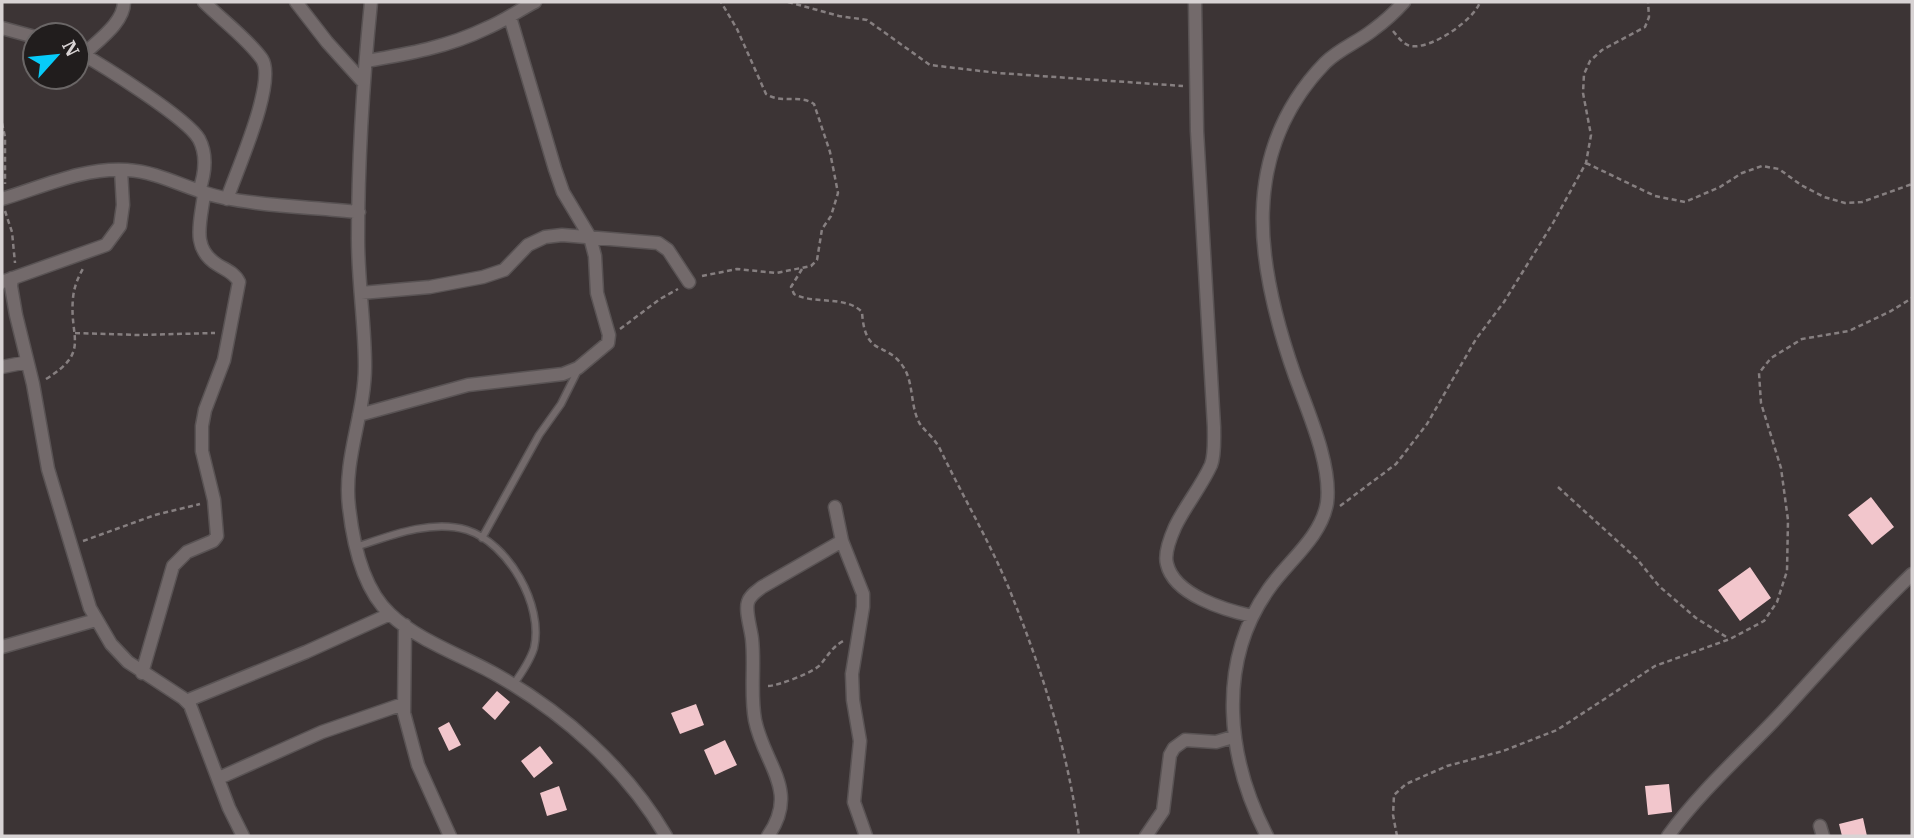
<svg xmlns="http://www.w3.org/2000/svg" width="1914" height="838" viewBox="0 0 1914 838" font-family="'IBM Plex Serif',serif">
	<style>
		.building { fill: #f2c6cc }
		.lines { fill: none; stroke-linecap: round; stroke-linejoin: round }
		.lane-casing { stroke: #595354; stroke-width: 9 }
		.street-casing { stroke: #595354; stroke-width: 15 }
		.path { stroke: #867f80; stroke-width: 2.5; stroke-dasharray: 5 3.5; stroke-linecap: butt }
		.lane { stroke: #736a6b; stroke-width: 6 }
		.street { stroke: #736a6b; stroke-width: 12 }
	</style>
	<rect width="100%" height="100%" fill="#3c3435"/>
	<path class="building" d="M 1871,497 L 1894,527 L 1872,545 L 1848,515 Z
		M 1750,567 L 1771,598 L 1740,621 L 1718,590 Z
		M 497,691 L 510,702 L 495,720 L 482,708 Z
		M 696,704 L 704,725 L 680,734 L 671,713 Z
		M 449,722 L 461,745 L 449,751 L 438,728 Z
		M 725,740 L 737,765 L 715,775 L 704,750 Z
		M 540,746 L 553,763 L 534,778 L 521,761 Z
		M 1669,784 L 1672,812 L 1648,815 L 1645,786 Z
		M 559,786 L 567,810 L 547,816 L 540,793 Z
		M 1863,818 L 1867,836 L 1842,836 L 1839,824 Z"/>
	<g class="lines">
		<defs>
			<path id="lane" d="M 482,538 L 539,435 L 561,404 L 578,370
				M 356,547 C 389,536 431,519 467,530 C 508,543 544,605 534,648 C 530,661 521,674 513,685"/>
			<path id="street" d="M 204,2 C 222,20 248,39 262,59 C 277,82 236,172 227,199
				M 296,2 L 327,42 L 364,83
				M 371,2 C 363,81 358,160 358,239 C 358,282 365,324 365,366 C 365,414 343,459 349,507 C 353,543 363,589 390,614 C 417,640 463,656 495,674 C 564,713 626,768 666,836
				M 1195,2 L 1197,131 L 1214,427 C 1214,439 1215,455 1211,465 C 1201,487 1185,506 1175,527 C 1171,536 1164,554 1167,564 C 1174,595 1225,610 1252,616
				M 2,28 L 35,37
				M 77,51 C 102,65 187,118 199,139 C 208,156 205,174 199,191
				M 83,55 C 97,41 124,23 124,2
				M 366,61 C 408,54 448,47 487,28 C 504,21 519,10 535,2
				M 2,199 C 42,187 84,167 127,170 C 162,172 191,192 225,198 C 268,207 315,207 359,212
				M 12,278 L 11,286 L 16,315 L 33,384 L 48,469 L 90,608 L 111,644 L 128,662 L 183,698 L 190,705 L 229,808 L 243,836
				M 2,282 L 106,245 L 120,226 L 123,205 L 121,170
				M 361,293 L 430,287 L 483,277 L 504,270 L 528,245 L 545,237 L 562,235 L 658,243 L 668,250 L 689,282
				M 2,367 L 27,362
				M 359,415 L 468,385 L 563,374 L 578,368 L 608,343 L 609,335 L 597,293 L 595,256 L 590,237 L 563,192 L 555,169 L 510,17
				M 835,507 L 842,541 L 863,594 L 863,607 L 852,674 L 853,700 L 860,741 L 854,802 L 866,836
				M 405,625 L 404,713 L 418,765 L 450,836
				M 2,647 L 96,620
				M 142,673 L 173,566 L 187,552 L 213,541 L 217,536 L 214,500 L 202,451 L 202,426 L 205,410 L 224,360 L 239,282 C 235,273 226,270 218,265 C 190,248 201,221 204,194
				M 186,701 L 306,652 L 390,614
				M 219,778 L 322,732 L 403,704
				M 1820,826 L 1823,836
				M 768,836 C 800,790 764,765 755,720 C 750,693 755,666 752,639 C 751,629 745,611 748,602 C 750,595 757,591 762,587 L 842,541
				M 1146,836 L 1163,811 L 1170,755 L 1174,748 L 1185,740 L 1216,742 L 1233,737
				M 1267,836 C 1227,759 1216,664 1268,590 C 1287,562 1321,538 1327,503 C 1332,465 1308,412 1295,376 C 1257,268 1237,154 1325,63 C 1339,49 1358,42 1373,30 C 1384,22 1395,12 1404,2
				M 1668,836 C 1701,790 1745,752 1784,710 C 1826,664 1867,617 1912,574"/>
		</defs>
		<use href="#lane" class="lane-casing"/>
		<use href="#street" class="street-casing"/>
		<path class="path" d="M 788,2 L 839,16 L 867,20 L 930,65 L 998,73 L 1183,86
			M 1393,31 C 1398,37 1403,44 1410,46 C 1431,50 1474,20 1480,2
			M 2,123 L 5,137 L 5,184
			M 1586,163 L 1655,196 L 1685,202 L 1720,187 L 1742,173 L 1762,166 L 1779,169 L 1801,185 L 1824,197 L 1845,203 L 1862,202 L 1912,184
			M 5,211 L 12,232 L 15,263
			M 802,269 L 791,287 L 794,294 C 815,305 845,295 862,312 C 865,359 887,340 904,368 C 914,384 910,407 920,424 C 926,432 935,439 940,449 C 964,499 994,549 1014,601 C 1044,676 1069,756 1079,836
			M 702,276 L 737,269 L 776,273 L 811,266 L 817,260 L 822,229 L 831,216 L 838,193 L 830,152 L 814,104 C 800,94 781,104 766,94 L 737,29 L 721,2
			M 620,329 L 660,299 L 678,289
			M 75,333 L 138,335 L 215,333
			M 46,379 C 91,351 69,339 73,298 C 74,287 78,277 84,267
			M 1558,487 L 1637,559 L 1659,586 L 1696,618 L 1728,638
			M 1340,506 L 1396,464 L 1427,424 L 1476,339 L 1504,302 L 1553,223 L 1586,163 L 1591,135 L 1583,93 L 1584,74 L 1590,61 L 1602,50 L 1645,27 L 1649,17 L 1648,2
			M 83,541 L 155,515 L 200,504
			M 768,686 C 778,686 814,672 820,665 C 828,656 831,648 843,641
			M 1397,836 L 1393,815 L 1394,795 L 1406,784 L 1447,766 L 1503,751 L 1557,730 L 1655,666 L 1730,639 L 1764,621 L 1777,602 L 1787,571 L 1788,520 L 1781,468 L 1761,403 L 1759,373 L 1771,358 L 1802,339 L 1849,331 L 1891,311 L 1912,298"/>
		<use href="#lane" class="lane"/>
		<use href="#street" class="street"/>
	</g>
	<rect width="1914" height="838" fill="none" stroke="#d8d3d4" stroke-width="7"/>
	<g transform="translate(56 56) rotate(63)"><circle r="33" fill="#211d1d" stroke="#6a6666" stroke-width="2"/>
	<path d="M0-5L12 26L0 18L-12 26Z" fill="#07cbf9"/>
	<text y="-10" font-size="19" font-weight="bold" text-anchor="middle" fill="#d8d3d4">N</text>
	</g>
</svg>
